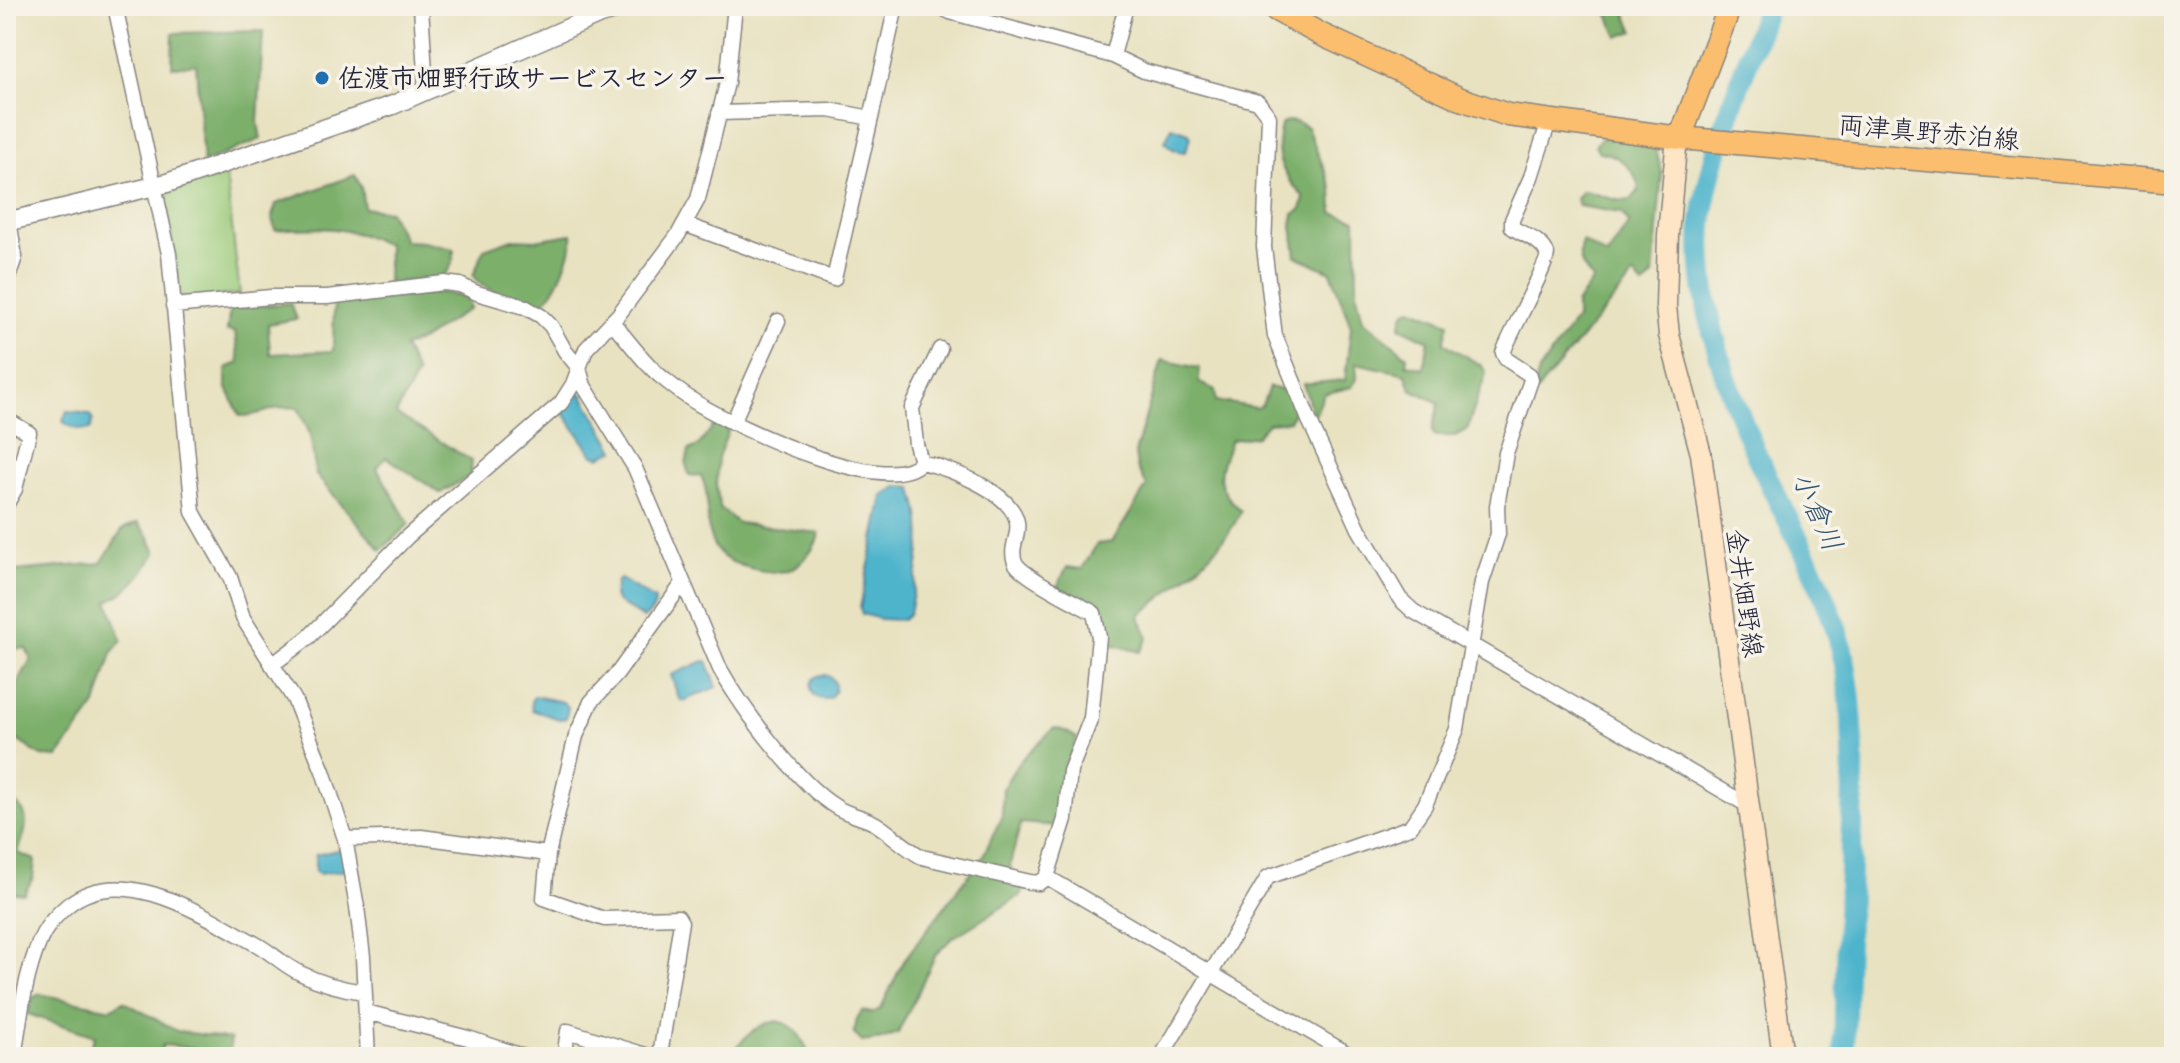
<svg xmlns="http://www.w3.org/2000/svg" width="2180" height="1063" viewBox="0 0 2180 1063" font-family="Dekko,'Klee One',sans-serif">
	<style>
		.green { fill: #9bcb7a; stroke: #5e765a; stroke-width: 2 }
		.forest { fill: #7caf6a; stroke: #4f6852; stroke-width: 2 }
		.water { fill: #4db4cc; stroke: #386b84; stroke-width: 2 }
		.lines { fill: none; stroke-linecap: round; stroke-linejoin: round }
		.river { stroke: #4db4cc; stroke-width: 22 }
		.minor-casing { stroke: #85827e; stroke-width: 17 }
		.tertiary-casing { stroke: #85827e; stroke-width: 21 }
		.secondary-casing { stroke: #85827e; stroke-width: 23 }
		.primary-casing { stroke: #85827e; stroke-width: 25 }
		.minor { stroke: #fff; stroke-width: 14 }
		.tertiary { stroke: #fff; stroke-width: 18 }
		.secondary { stroke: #fde5c5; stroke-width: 20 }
		.primary { stroke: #fbbe6e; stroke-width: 22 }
		.poi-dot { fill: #1f6fb2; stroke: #f7f3e8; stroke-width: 3 }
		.labels { text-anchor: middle; stroke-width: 7; stroke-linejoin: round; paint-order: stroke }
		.poi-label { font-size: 26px; font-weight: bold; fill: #22223b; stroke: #f7f3e8; text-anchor: start }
		.street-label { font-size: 26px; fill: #22223b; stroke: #f7f3e8 }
		.water-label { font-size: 28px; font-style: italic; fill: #31556e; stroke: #f7f3e8 }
	</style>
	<rect width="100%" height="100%" fill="#f7f3e8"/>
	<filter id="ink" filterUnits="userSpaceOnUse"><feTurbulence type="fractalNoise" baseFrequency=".0125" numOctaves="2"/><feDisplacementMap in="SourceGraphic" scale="16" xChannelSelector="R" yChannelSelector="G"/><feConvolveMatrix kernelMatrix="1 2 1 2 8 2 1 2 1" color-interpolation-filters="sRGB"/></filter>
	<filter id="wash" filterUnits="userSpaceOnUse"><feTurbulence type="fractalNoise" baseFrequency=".006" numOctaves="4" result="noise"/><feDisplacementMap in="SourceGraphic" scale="32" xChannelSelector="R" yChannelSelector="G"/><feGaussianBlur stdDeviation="1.8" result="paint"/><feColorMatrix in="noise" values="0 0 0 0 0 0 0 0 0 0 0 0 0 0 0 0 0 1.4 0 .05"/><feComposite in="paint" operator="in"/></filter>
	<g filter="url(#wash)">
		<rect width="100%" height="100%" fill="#e8e2c1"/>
		<path class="green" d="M 226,175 L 240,294 L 186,299 L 180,294 L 167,203 L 168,192 Z"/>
		<path class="forest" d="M 1604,6 L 1622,6 L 1634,31 L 1618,37 Z
			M 263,31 L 258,123 L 261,139 L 203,163 L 196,64 L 172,67 L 173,33 Z
			M 1287,121 L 1297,122 L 1307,127 L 1332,188 L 1333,213 L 1356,219 L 1357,295 L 1363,320 L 1407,356 L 1406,364 L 1423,368 L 1429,341 L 1400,327 L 1404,313 L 1411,308 L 1449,323 L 1444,343 L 1482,366 L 1486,373 L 1467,430 L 1455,436 L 1435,436 L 1432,431 L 1439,403 L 1411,389 L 1406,374 L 1356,363 L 1357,379 L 1352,387 L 1324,394 L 1316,413 L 1313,414 L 1303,384 L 1345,380 L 1351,327 L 1331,272 L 1296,256 L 1292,225 L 1294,214 L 1301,210 L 1304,198 C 1282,172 1273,160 1281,125 Z
			M 1601,138 L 1638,140 L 1656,150 L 1662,173 L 1653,276 L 1643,286 L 1634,275 L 1532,397 L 1539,371 L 1576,319 L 1576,304 L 1593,280 C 1582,267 1576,258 1582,241 L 1607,256 L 1629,223 L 1621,213 L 1579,206 L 1576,199 L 1582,191 C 1599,193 1615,203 1631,200 L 1639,190 C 1636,169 1619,154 1599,152 L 1595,145 Z
			M 355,175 L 361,187 L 364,208 L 389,211 L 405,241 L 423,242 L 454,249 C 455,262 450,269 442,278 L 387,283 L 388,245 C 345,225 321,227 275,230 L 272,217 L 276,204 Z
			M 572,234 C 574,249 556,295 542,302 C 527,309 482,290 473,276 L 484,249 L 512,239 L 535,240 Z
			M 441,292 L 467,297 L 470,308 L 422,340 L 404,347 L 417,374 L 396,414 L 472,461 L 470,476 L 440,493 L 386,457 L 377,468 L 409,524 L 381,550 L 316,475 L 310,434 L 298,408 C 272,404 266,416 240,416 L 226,386 L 226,368 L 239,363 L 235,332 L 227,331 L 230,309 L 290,303 L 297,319 L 268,324 L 270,354 L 333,351 L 334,303 Z
			M 1162,360 L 1199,368 L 1199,382 L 1215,390 L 1216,401 L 1257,408 L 1262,405 L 1269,387 L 1288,391 L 1295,409 L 1289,421 L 1268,423 L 1256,436 L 1231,440 C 1218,473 1212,484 1241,511 C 1222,554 1174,586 1139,616 L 1148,638 L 1140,652 L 1104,642 L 1099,613 L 1057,587 L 1067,567 L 1082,569 L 1097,544 L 1112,542 L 1147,486 L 1137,468 L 1135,453 Z
			M 715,424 L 729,429 L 718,458 L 716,487 L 720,508 L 738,523 L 819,533 C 817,547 803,564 789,570 C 773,576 731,566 719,553 C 699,530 714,500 701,476 L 689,475 L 686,464 L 689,450 L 698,446 Z
			M 138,523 L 149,537 L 156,553 C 143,574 130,591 108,601 L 122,640 L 112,653 L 96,705 L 58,757 L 41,756 L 11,736 L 6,744 L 6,705 L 31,659 L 26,648 L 6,650 L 6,572 L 101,563 L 123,529 Z
			M 1054,728 L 1065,731 L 1077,738 L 1068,762 L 1055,826 L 1021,823 L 1010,864 L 1014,883 L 1022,885 L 1025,889 L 1020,896 L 951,939 L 936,954 L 898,1033 L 882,1039 L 862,1042 L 854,1034 L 857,1019 L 862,1011 L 873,1013 L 881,1008 L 904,960 L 983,856 L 1002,816 L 1003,788 L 1018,763 Z
			M 6,798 C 35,811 26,829 18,853 L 35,860 L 33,878 L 24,894 L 6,892 Z
			M 40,994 L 111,1009 L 123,1001 L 177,1031 L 231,1039 L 228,1057 L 194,1057 L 195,1048 L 163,1045 L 158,1057 L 129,1057 L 118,1051 L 113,1057 L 85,1057 L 95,1036 L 28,1014 L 32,998 Z
			M 777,1021 C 798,1025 802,1040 811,1057 L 730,1057 C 741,1039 755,1025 777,1021 Z"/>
		<path class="water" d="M 1172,127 L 1189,133 L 1191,137 L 1185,152 C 1178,153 1168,147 1165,141 Z
			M 578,392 L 582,394 L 615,450 L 600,457 L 593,455 L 563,412 L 564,408 Z
			M 67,411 L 89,414 L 93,418 L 91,429 C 83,431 68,428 63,421 Z
			M 899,486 L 912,488 C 929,530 917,571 909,614 L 903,620 L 880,619 L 862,614 L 860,608 L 883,496 Z
			M 621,579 L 655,600 C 656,607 650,616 643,618 L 616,601 L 614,596 L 617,581 Z
			M 704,661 L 707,661 L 717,687 L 683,701 L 679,699 L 671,675 Z
			M811 687a12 12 0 1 1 24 0a12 12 0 1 1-24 0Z
			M 535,696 L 563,702 L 568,707 L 566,718 L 559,719 L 532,710 L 531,701 Z
			M 342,849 L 346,870 L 319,874 L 315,872 L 315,855 Z"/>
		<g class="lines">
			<path class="river" d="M 1768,6 C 1746,68 1719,131 1706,196 C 1687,283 1728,397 1766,475 C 1794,535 1833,598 1845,664 C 1857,731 1853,802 1850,870 C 1847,932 1845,994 1844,1057"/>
		</g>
	</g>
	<g filter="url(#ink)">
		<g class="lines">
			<defs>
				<path id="minor" d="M 115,6 L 169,254 L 193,512 L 230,577 L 243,618 L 294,699 L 323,771 L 345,839 L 357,907 L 363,957 L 368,1057
					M 421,6 L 426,90
					M 938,6 L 950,12 L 1113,56 L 1144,71 L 1258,102 L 1269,117 L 1264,247 L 1275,336 L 1309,420 L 1359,529 L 1400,599 L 1413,611 L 1742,802 L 1747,801
					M 1113,56 L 1126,6
					M 871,118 L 896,6
					M 684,224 L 834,279 L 871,118 L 829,110 L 719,113
					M 6,283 L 15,257 L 9,221
					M 173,306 L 271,297 L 327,297 L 444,283 L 460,285 L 477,293 L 525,307 L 541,316 L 551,326 L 565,351 L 579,368 L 584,386 L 635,468 L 720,669 C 742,708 798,784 836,807 C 848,815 864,817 876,824 C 892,834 905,848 922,857 L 1030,882 L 1039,883 L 1047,877 L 1065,819 L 1070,771 L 1091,718 L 1099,637 L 1094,613 C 1078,604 1024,577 1016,564 C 1008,549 1020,536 1017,522 C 1011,491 948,468 921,462 C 887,499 739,428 700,405 C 688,398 676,389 665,380 C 645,365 629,341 612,322
					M 6,419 L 29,433 L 15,489 L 6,505
					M 733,422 L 778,321
					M 921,462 L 916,444 L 912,408 L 940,349
					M 272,665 L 309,637 L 407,537 L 561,403 L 573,384 L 586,349 L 619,314 L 678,235 L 698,199 L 727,83 L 735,6
					M 345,839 L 421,837 L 548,854 L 576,736 L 591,702 L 617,674 L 683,583
					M 548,854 L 544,898 L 604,919 L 678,917 L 681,922 L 661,1049 L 658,1056 L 652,1057 L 568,1031 L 564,1057
					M 1047,877 L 1353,1057
					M 366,1012 L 468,1038 L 525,1057
					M 14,1057 C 20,1019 24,979 39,943 C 44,929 56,915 68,905 C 122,861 203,915 254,943 C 270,951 283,965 300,973 C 320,983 342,989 364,992
					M 1161,1057 L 1268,877 L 1410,827 L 1425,805 L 1457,729 L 1482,582 L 1498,534 L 1497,506 L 1506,453 L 1531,380 L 1530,375 L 1506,359 L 1503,353 C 1508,338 1549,261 1547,254 C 1543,240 1522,235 1512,227 L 1512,220 L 1531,177 L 1549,121"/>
				<path id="tertiary" d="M 6,222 L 167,183 L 393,105 L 600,14 L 628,6"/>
				<path id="secondary" d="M 1680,138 L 1676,148 L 1668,235 L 1666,306 L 1669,335 L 1701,454 L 1783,1057"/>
				<path id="primary" d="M 1269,6 L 1320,34 L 1461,99 L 1508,115 L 1680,138 L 2174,182
					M 1680,138 L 1730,6"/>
			</defs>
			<use href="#minor" class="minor-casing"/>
			<use href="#tertiary" class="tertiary-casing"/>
			<use href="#secondary" class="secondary-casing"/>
			<use href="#primary" class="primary-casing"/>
			<use href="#minor" class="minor"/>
			<use href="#tertiary" class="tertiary"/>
			<use href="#secondary" class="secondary"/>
			<use href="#primary" class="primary"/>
		</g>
	</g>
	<circle class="poi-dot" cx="322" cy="78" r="8"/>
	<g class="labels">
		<g class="poi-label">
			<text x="338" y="87">佐渡市畑野行政サービスセンター</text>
		</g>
		<g class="street-label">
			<text transform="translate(1929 132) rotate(5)" y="9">両津真野赤泊線</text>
			<text transform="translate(1745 593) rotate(82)" y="9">金井畑野線</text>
		</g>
		<g class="water-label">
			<text transform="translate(1818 511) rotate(66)" y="10">小倉川</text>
		</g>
	</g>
	<rect width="2180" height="1063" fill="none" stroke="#f7f3e8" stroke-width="32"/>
</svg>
